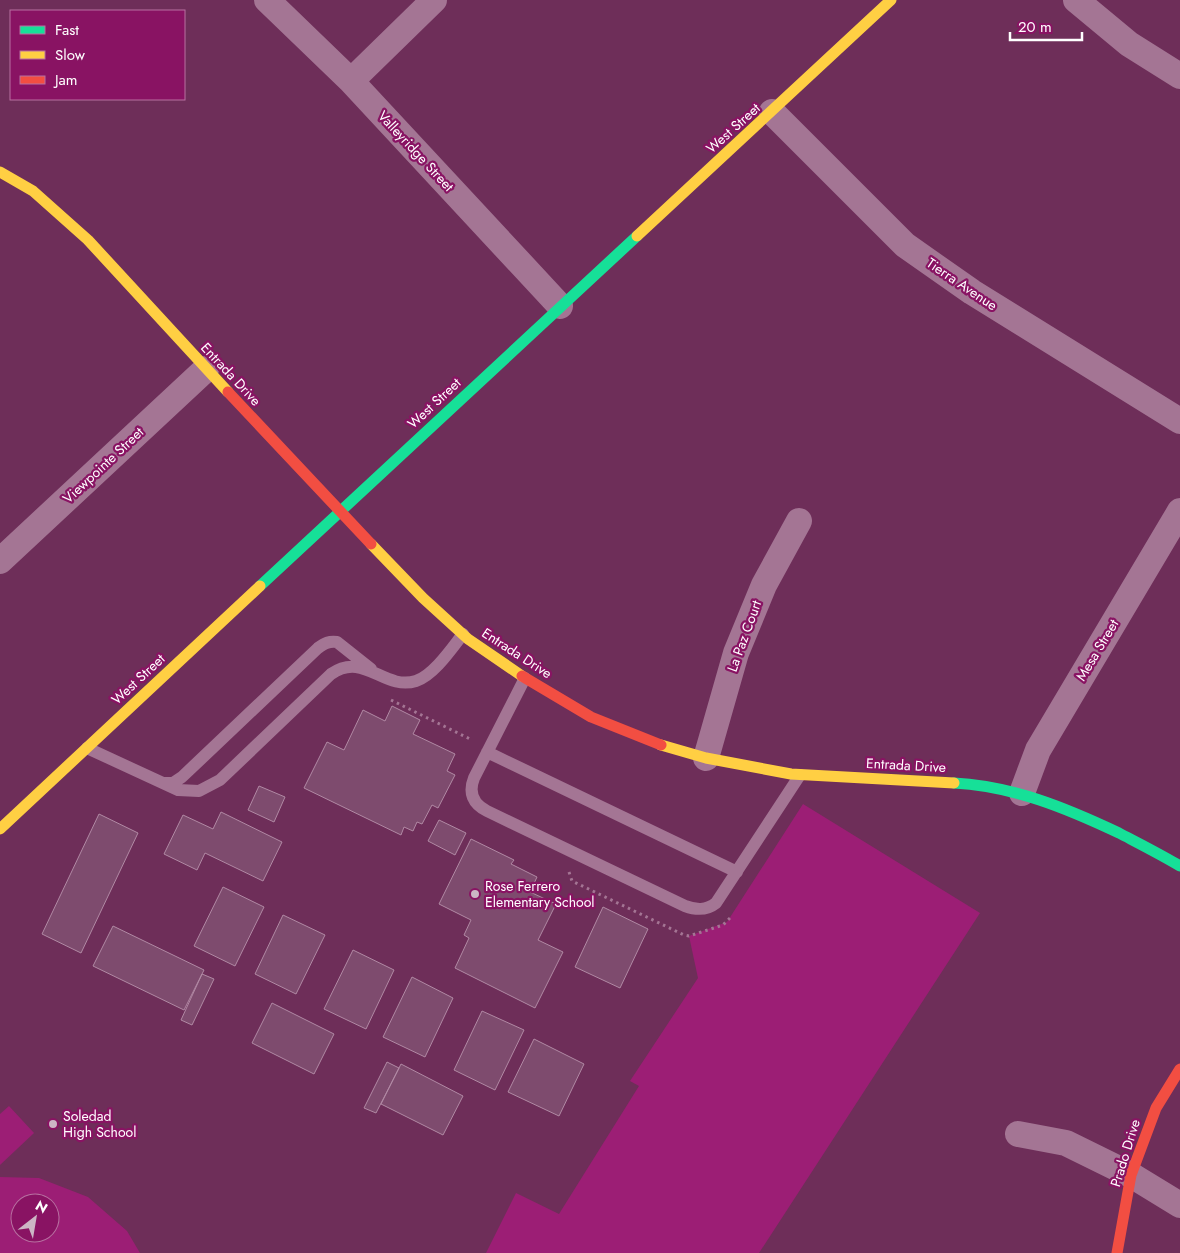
<svg xmlns="http://www.w3.org/2000/svg" width="1180" height="1253" viewBox="0 0 1180 1253" font-family="Jost,sans-serif">
	<style>
		.green { fill: #9c1e75; fill-rule: evenodd }
		.building { fill: #7e4b6e; stroke: #b189a4 }
		.lines { fill: none; stroke-linecap: round; stroke-linejoin: round }
		.path { stroke: #a47594; stroke-width: 3; stroke-dasharray: 2.5 4; stroke-linecap: butt }
		.lane { stroke: #a47594; stroke-width: 12 }
		.street { stroke: #a47594; stroke-width: 26 }
		.fast { stroke: #16e098; stroke-width: 11 }
		.slow { stroke: #ffcf43; stroke-width: 11 }
		.jam { stroke: #f24e42; stroke-width: 11 }
		.poi-dot { fill: #ccb6c5; stroke: #891363; stroke-width: 2 }
		.labels { text-anchor: middle; stroke-width: 4.5; stroke-linejoin: round; paint-order: stroke }
		.street-label { font-size: 14px; fill: #fff; stroke: #891363 }
		.poi-label { font-size: 14px; fill: #fff; stroke: #891363; text-anchor: start }
	</style>
	<rect width="100%" height="100%" fill="#6e2e59"/>
	<path class="green" d="M 803,804 L 980,913 L 759,1253 L 486,1253 L 516,1193 L 559,1214 L 639,1086 L 630,1081 L 698,978 L 689,936 L 727,922 Z
		M 9,1106 L 34,1133 L 0,1165 L 0,1114 Z
		M 0,1177 L 39,1178 L 88,1197 L 127,1231 L 140,1253 L 0,1253 ZM 20,1203 L 50,1203 L 50,1233 L 20,1233 Z"/>
	<path class="building" d="M 392,706 L 420,720 L 413,734 L 455,754 L 447,771 L 455,775 L 438,808 L 432,805 L 422,824 L 417,822 L 413,831 L 404,827 L 401,835 L 304,788 L 327,742 L 344,750 L 363,710 L 385,721 Z
		M 259,786 L 285,797 L 274,822 L 248,810 Z
		M 221,812 L 282,842 L 263,881 L 205,853 L 197,870 L 164,854 L 183,815 L 213,829 Z
		M 99,814 L 138,833 L 81,953 L 42,934 Z
		M 439,820 L 466,833 L 455,855 L 428,841 Z
		M 471,839 L 514,860 L 511,864 L 537,877 L 530,892 L 556,904 L 538,940 L 563,952 L 535,1008 L 455,968 L 469,938 L 464,935 L 471,920 L 439,904 Z
		M 223,887 L 264,907 L 235,966 L 194,946 Z
		M 603,907 L 648,929 L 620,988 L 575,967 Z
		M 283,915 L 325,935 L 296,994 L 255,974 Z
		M 113,926 L 204,970 L 184,1010 L 93,966 Z
		M 353,950 L 394,970 L 366,1029 L 324,1009 Z
		M 202,974 L 214,979 L 192,1025 L 181,1020 Z
		M 412,977 L 453,998 L 425,1057 L 383,1037 Z
		M 272,1003 L 334,1034 L 314,1074 L 252,1043 Z
		M 482,1011 L 524,1030 L 495,1090 L 454,1070 Z
		M 534,1039 L 584,1064 L 559,1116 L 508,1092 Z
		M 387,1062 L 399,1068 L 376,1113 L 364,1108 Z
		M 401,1064 L 463,1096 L 443,1135 L 381,1104 Z"/>
	<g class="lines">
		<path class="path" d="M 391,700 L 472,740
			M 569,872 L 572,881 L 684,935 L 689,936 L 723,925 L 731,917"/>
		<path class="lane" d="M 525,678 L 474,778 C 468,793 473,804 487,811 L 685,906 C 696,910 706,911 716,903 L 800,775
			M 87,748 L 178,790 L 199,791 L 220,780 L 331,674 C 364,651 384,691 416,681 C 434,675 452,648 463,634
			M 487,752 L 737,872
			M 163,783 L 173,783 L 182,777 L 318,648 C 325,643 329,641 337,642 L 371,669"/>
		<path class="street" d="M 267,0 L 351,81 L 560,306
			M 1076,0 L 1129,44 L 1180,76
			M 351,81 L 434,0
			M 772,112 L 905,245 L 972,292 L 1180,421
			M 0,561 L 206,369
			M 706,758 L 736,653 L 764,585 L 799,521
			M 1022,793 L 1038,750 L 1180,511
			M 1018,1134 L 1066,1143 L 1131,1175 L 1180,1205"/>
		<path class="fast" d="M 260,586 L 637,236
			M 954,783 C 1013,786 1066,808 1119,833 C 1140,844 1160,854 1180,866"/>
		<path class="slow" d="M 0,172 L 33,191 L 88,240 L 228,392
			M 637,236 L 891,0
			M 371,544 L 423,598 L 468,639 L 522,676
			M 661,745 L 706,758 L 791,774 L 954,783
			M 0,829 L 260,586"/>
		<path class="jam" d="M 228,392 L 371,544
			M 522,676 L 591,717 L 661,745
			M 1117,1253 L 1131,1175 L 1156,1108 L 1180,1069"/>
	</g>
	<g class="poi-dot">
		<circle cx="475" cy="894" r="5"/>
		<circle cx="53" cy="1124" r="5"/>
	</g>
	<g class="labels">
		<g class="street-label">
			<text transform="translate(733 128) rotate(-42)" y="5">West Street</text>
			<text transform="translate(416 151) rotate(47)" y="5">Valleyridge Street</text>
			<text transform="translate(962 284) rotate(34)" y="5">Tierra Avenue</text>
			<text transform="translate(231 374) rotate(47)" y="5">Entrada Drive</text>
			<text transform="translate(434 403) rotate(-43)" y="5">West Street</text>
			<text transform="translate(103 465) rotate(-43)" y="5">Viewpointe Street</text>
			<text transform="translate(744 636) rotate(-70)" y="5">La Paz Court</text>
			<text transform="translate(1097 650) rotate(-59)" y="5">Mesa Street</text>
			<text transform="translate(517 653) rotate(33)" y="5">Entrada Drive</text>
			<text transform="translate(138 679) rotate(-43)" y="5">West Street</text>
			<text transform="translate(906 765) rotate(3)" y="5">Entrada Drive</text>
			<text transform="translate(1125 1153) rotate(-73)" y="5">Prado Drive</text>
		</g>
		<g class="poi-label">
			<text x="485" y="891">Rose Ferrero<tspan x="485" dy="16">Elementary School</tspan></text>
			<text x="63" y="1121">Soledad<tspan x="63" dy="16">High School</tspan></text>
		</g>
	</g>
	<rect x="10" y="10" width="175" height="90" fill="#891363" stroke="#b871a1"/>
	<rect x="20" y="26" width="25" height="8" fill="#16e098" stroke="#b871a1"/>
	<text x="55" y="35" font-size="15" fill="#ffffff">Fast</text>
	<rect x="20" y="51" width="25" height="8" fill="#ffcf43" stroke="#b871a1"/>
	<text x="55" y="60" font-size="15" fill="#ffffff">Slow</text>
	<rect x="20" y="76" width="25" height="8" fill="#f24e42" stroke="#b871a1"/>
	<text x="55" y="85" font-size="15" fill="#ffffff">Jam</text>
	<g transform="translate(35 1218) rotate(31)"><circle r="24" fill="#891363" stroke="#b871a1"/>
	<path d="M0-4L9 19L0 12L-9 19Z" fill="#ccb6c5"/>
	<text y="-8" font-size="14" font-weight="bold" text-anchor="middle" fill="#ffffff">N</text>
	</g>
	<path d="M1010 32v8h72v-8" fill="none" stroke="#ffffff" stroke-width="2.5"/>
	<text x="1018" y="32" font-size="15" fill="#ffffff" stroke="#891363" stroke-width="4" paint-order="stroke">20 m</text>
</svg>
